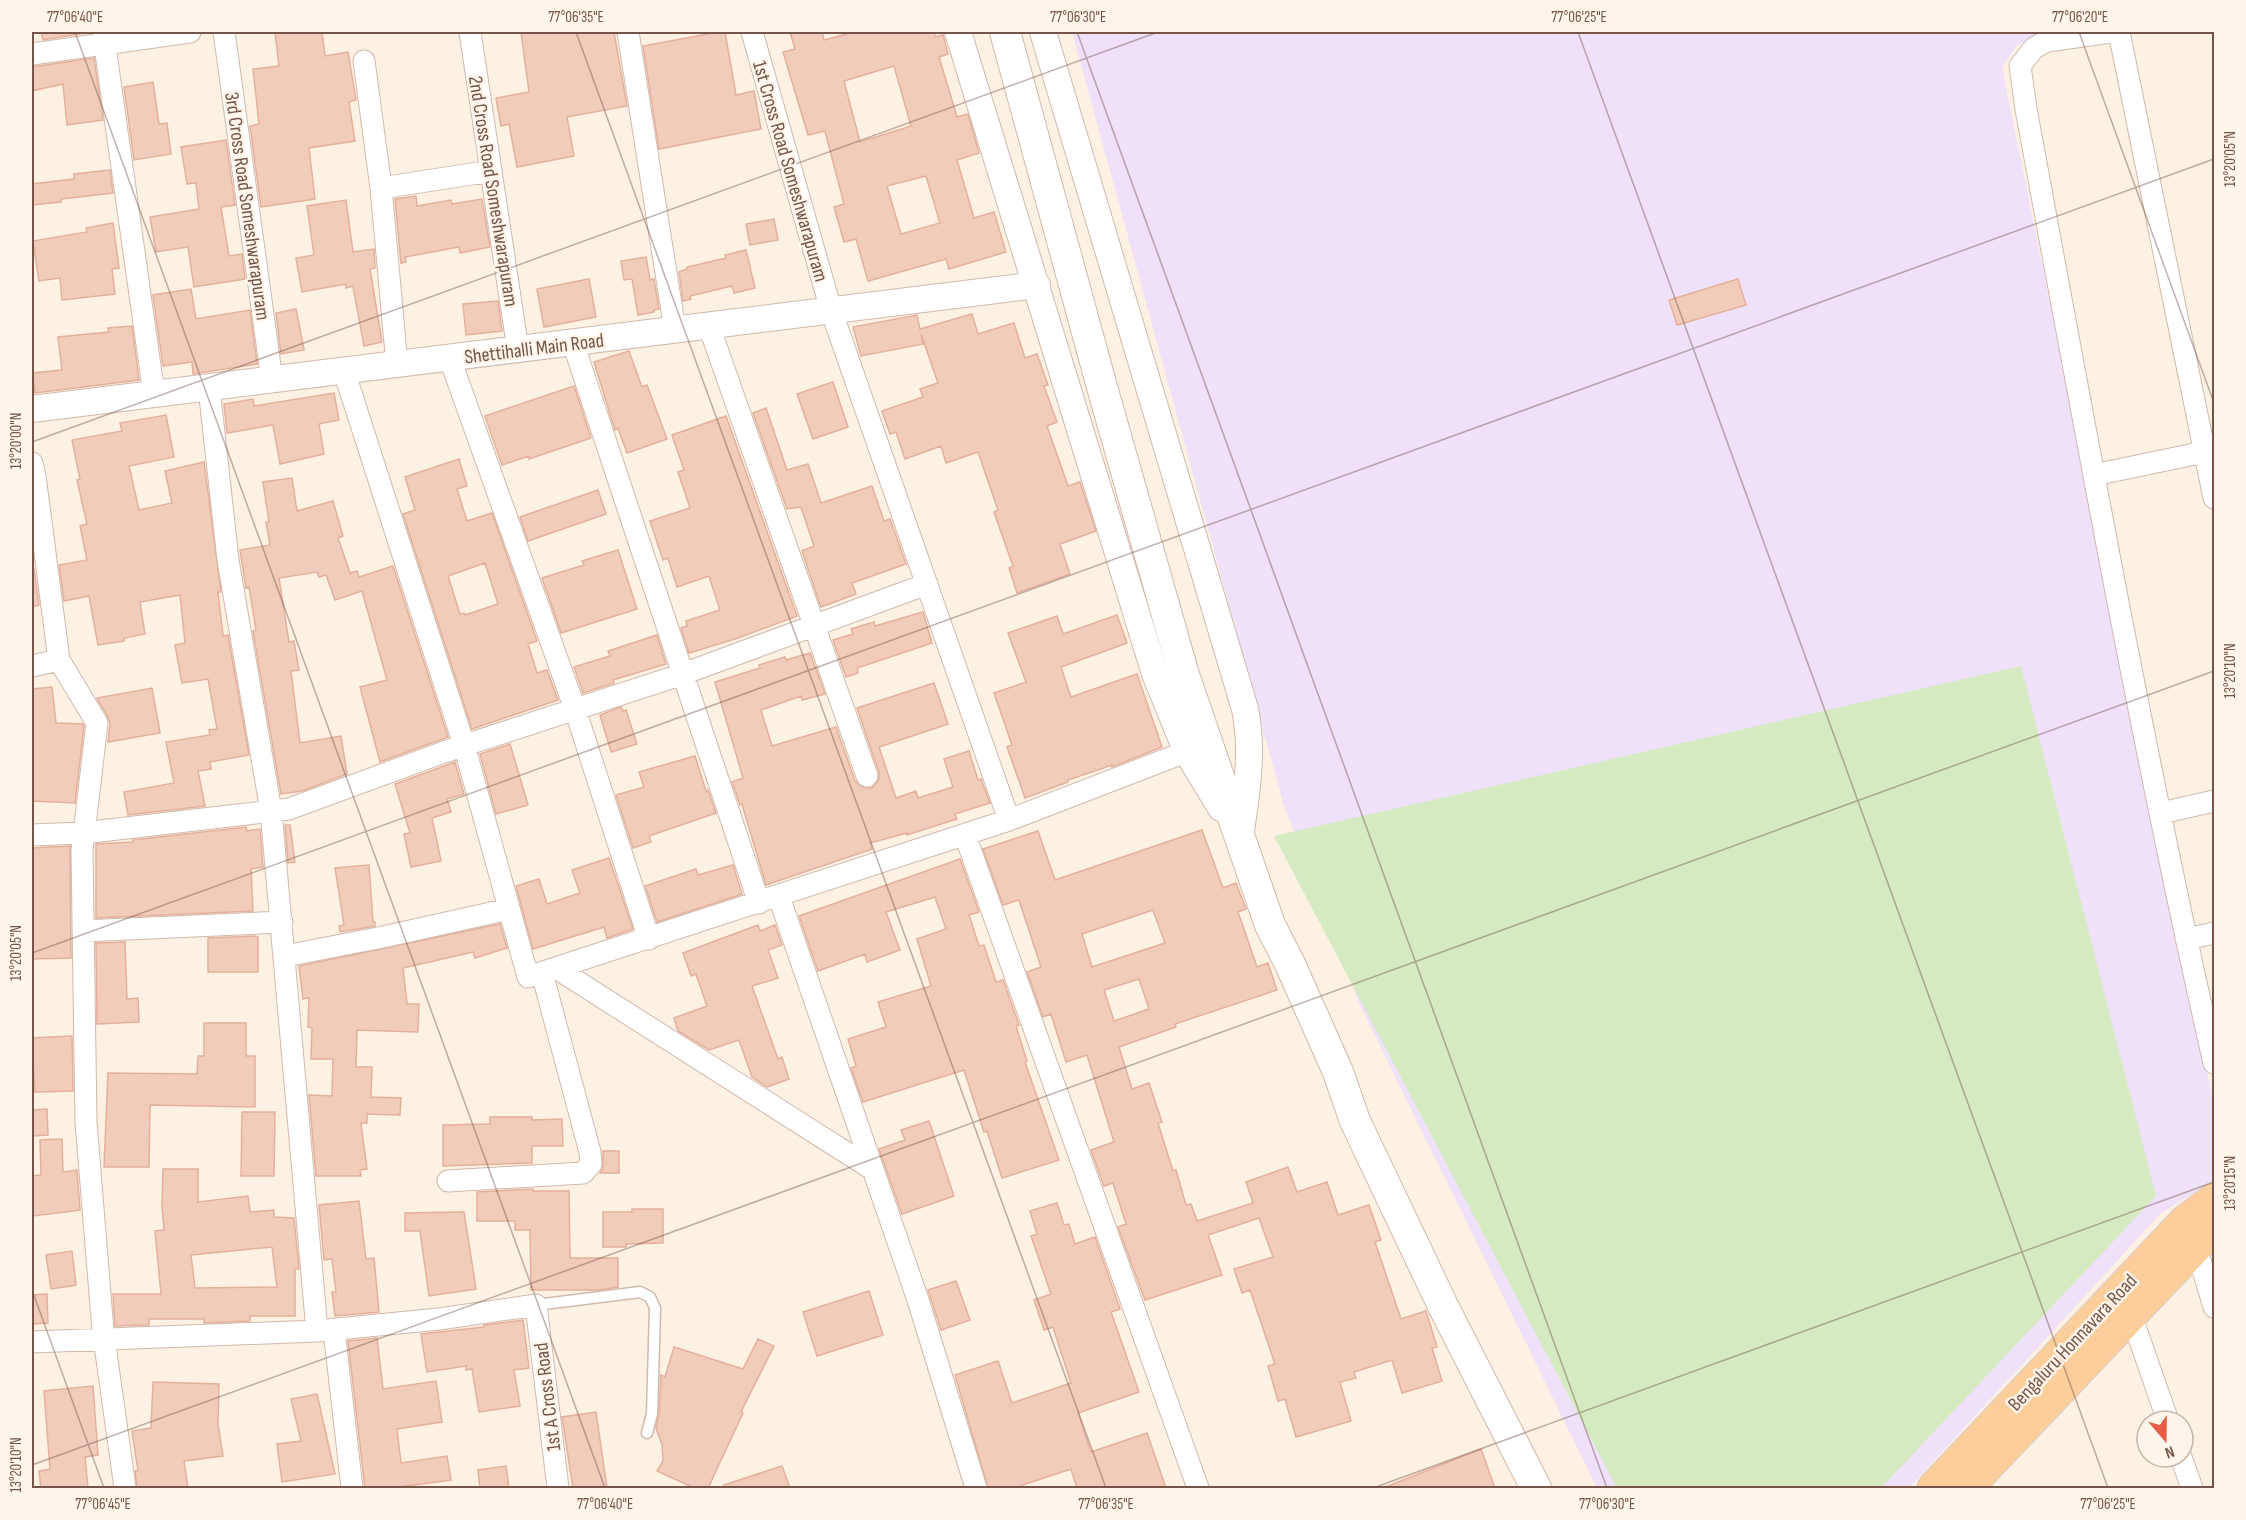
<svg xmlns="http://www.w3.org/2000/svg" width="2246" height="1520" viewBox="0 0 2246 1520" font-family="'Sofia Sans Condensed',sans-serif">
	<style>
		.education { fill: #eee1f9 }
		.garden { fill: #d6eac2 }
		.building { fill: #f2ccbb; stroke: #e5b09b; stroke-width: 1.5; fill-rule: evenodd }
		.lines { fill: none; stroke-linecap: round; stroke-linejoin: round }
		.service-casing { stroke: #d0b9ad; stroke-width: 13 }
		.minor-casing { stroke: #d0b9ad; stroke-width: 23 }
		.tertiary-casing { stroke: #d0b9ad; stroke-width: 28 }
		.secondary-casing { stroke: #d3b8aa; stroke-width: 32 }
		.primary-casing { stroke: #d8cfcc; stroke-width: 35 }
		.service { stroke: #fff; stroke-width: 10 }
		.minor { stroke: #fff; stroke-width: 21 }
		.tertiary { stroke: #fff; stroke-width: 26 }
		.secondary { stroke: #fff; stroke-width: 30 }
		.primary { stroke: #fcce9b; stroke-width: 33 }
		.ticks { fill: none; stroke: #755449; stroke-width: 1.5; stroke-opacity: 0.45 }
		.labels { text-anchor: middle; stroke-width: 5; stroke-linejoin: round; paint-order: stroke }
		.street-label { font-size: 20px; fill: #755449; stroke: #fff5ea }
		.neatline { fill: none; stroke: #755449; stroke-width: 2 }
		.ticks-label { font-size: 15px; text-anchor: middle; fill: #755449 }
	</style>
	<rect width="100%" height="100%" fill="#fdf1e4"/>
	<path class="education" d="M 1072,32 L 2063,32 L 2017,45 L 2002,68 L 2214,1106 L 2214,1180 L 2160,1214 L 1909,1488 L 1597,1488 L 1360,1005 L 1284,806 Z"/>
	<path class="garden" d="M 2021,666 L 2156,1196 L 1881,1488 L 1617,1488 L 1274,836 Z"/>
	<path class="building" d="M 41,32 L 91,32 L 43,40 Z
		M 275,32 L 322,32 L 325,56 L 348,52 L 356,100 L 349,102 L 355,141 L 309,148 L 315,199 L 261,207 L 250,126 L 259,124 L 253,69 L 279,66 Z
		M 521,32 L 614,32 L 627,106 L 567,117 L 574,156 L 517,167 L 509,124 L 501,126 L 496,98 L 529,92 Z
		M 718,32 L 725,32 L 736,95 L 754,91 L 761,129 L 659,149 L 643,46 Z
		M 790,32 L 822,32 L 824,40 L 854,32 L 934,32 L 935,37 L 943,35 L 948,54 L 939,57 L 957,117 L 968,114 L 979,153 L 957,160 L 974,218 L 994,212 L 1006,252 L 949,269 L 946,259 L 868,281 L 856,239 L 844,242 L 834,207 L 844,204 L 825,131 L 808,135 L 783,52 L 795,49 ZM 894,66 L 911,126 L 860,142 L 844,81 ZM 926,176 L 940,223 L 901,234 L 887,186 Z
		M 94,58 L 103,120 L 67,125 L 63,84 L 32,91 L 32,67 Z
		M 153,82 L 159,124 L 167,123 L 171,154 L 134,160 L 124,87 Z
		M 226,140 L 235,205 L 221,207 L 229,256 L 242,254 L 245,279 L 194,287 L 188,247 L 156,252 L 150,217 L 199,209 L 196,183 L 187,184 L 181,147 Z
		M 110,170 L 113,193 L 61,199 L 61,202 L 32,205 L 32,184 L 74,179 L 74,174 Z
		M 416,196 L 417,206 L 451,200 L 452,204 L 482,199 L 490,247 L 460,253 L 459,247 L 405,257 L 406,262 L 401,263 L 395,199 Z
		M 346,200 L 353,252 L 374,249 L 375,268 L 370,269 L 382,342 L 364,346 L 353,286 L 346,288 L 346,284 L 302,292 L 296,258 L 314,255 L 307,206 Z
		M 774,219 L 778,240 L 750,245 L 746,224 Z
		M 113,223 L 119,268 L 112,269 L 115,294 L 62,300 L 60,278 L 39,281 L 33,241 L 87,232 L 86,228 Z
		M 746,250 L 755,288 L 734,293 L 732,286 L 690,296 L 691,299 L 683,301 L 679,272 L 687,269 L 687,267 L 726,258 L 725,255 Z
		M 646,257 L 650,280 L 654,279 L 659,309 L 654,310 L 654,312 L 638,315 L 632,279 L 624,280 L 621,261 Z
		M 589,279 L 596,317 L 544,327 L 537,289 Z
		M 1738,279 L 1746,305 L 1677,325 L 1669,300 Z
		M 191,289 L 196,319 L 250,310 L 257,364 L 193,374 L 192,362 L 163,366 L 153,295 Z
		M 498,301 L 502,331 L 466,335 L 463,304 Z
		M 296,309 L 304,350 L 281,354 L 276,313 Z
		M 972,314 L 978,334 L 1014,323 L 1025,358 L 1037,354 L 1048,385 L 1044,386 L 1057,422 L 1047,426 L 1068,486 L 1080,482 L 1096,531 L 1060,544 L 1070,574 L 1017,593 L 1009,568 L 1013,566 L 994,512 L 998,510 L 978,452 L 946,463 L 941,446 L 905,459 L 896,432 L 890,434 L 882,411 L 923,397 L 920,389 L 938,383 L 921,334 L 923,344 L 861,356 L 853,327 L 917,315 L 920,329 Z
		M 132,326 L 139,380 L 35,393 L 33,373 L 62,370 L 58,337 L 109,332 L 108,328 Z
		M 629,351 L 642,387 L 647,385 L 667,439 L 627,453 L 618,428 L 615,430 L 594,362 Z
		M 833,382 L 848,427 L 813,439 L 797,394 Z
		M 574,386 L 591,438 L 529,459 L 529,456 L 502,465 L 485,416 Z
		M 334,393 L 339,420 L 319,424 L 324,454 L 280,464 L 273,425 L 227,433 L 224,404 L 253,399 L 254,406 Z
		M 766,408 L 787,470 L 808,464 L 821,503 L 872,486 L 884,521 L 890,519 L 906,564 L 852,583 L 856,594 L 821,607 L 802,551 L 814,546 L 801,507 L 787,509 L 753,413 Z
		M 166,415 L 174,457 L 129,466 L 139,510 L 172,503 L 165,471 L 204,462 L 221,592 L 218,592 L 223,636 L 228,635 L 249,755 L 210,762 L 211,769 L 198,771 L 205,806 L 128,815 L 124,792 L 174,783 L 166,742 L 210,735 L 209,730 L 217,729 L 208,679 L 182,683 L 175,645 L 185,643 L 180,595 L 140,602 L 145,634 L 124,638 L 124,641 L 98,645 L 89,596 L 64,601 L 59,565 L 87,560 L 80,526 L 87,524 L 77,480 L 80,479 L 72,440 L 122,431 L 120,423 Z
		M 726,416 L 797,616 L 738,638 L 689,653 L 681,628 L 687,626 L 686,621 L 720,610 L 709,576 L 677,587 L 668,558 L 663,560 L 650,521 L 690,508 L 678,472 L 684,470 L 672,435 Z
		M 459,459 L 467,486 L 457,489 L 467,521 L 492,513 L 537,641 L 528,644 L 537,673 L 547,670 L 558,700 L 472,729 L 403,514 L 415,510 L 405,477 ZM 485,563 L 498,604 L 465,615 L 464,613 L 460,614 L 448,576 Z
		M 292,478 L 297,511 L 333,501 L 343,536 L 338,538 L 350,573 L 357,571 L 359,577 L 393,566 L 448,737 L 380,762 L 360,687 L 387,680 L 362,591 L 335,600 L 326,575 L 319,577 L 317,572 L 279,578 L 289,642 L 294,641 L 299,670 L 291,671 L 300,743 L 341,736 L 347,774 L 302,791 L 281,794 L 253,631 L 256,630 L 249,587 L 246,588 L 240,550 L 270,545 L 266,522 L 269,522 L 263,482 Z
		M 598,490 L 606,514 L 528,541 L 520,517 Z
		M 618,550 L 637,609 L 561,633 L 542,578 L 584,565 L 582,561 Z
		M 34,569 L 39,605 L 32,607 L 32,570 Z
		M 923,612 L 932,643 L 857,668 L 858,673 L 846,677 L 833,640 L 853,634 L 851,629 L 874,622 L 875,626 Z
		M 1117,615 L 1127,643 L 1061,667 L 1071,697 L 1137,674 L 1162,747 L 1112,767 L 1112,765 L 1068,780 L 1068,782 L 1025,798 L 1007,747 L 1012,745 L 994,693 L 1026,682 L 1008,633 L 1057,616 L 1063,634 Z
		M 657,635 L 666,664 L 613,680 L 614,683 L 583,693 L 574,667 L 610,656 L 608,651 Z
		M 810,653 L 825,694 L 802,700 L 801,696 L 761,710 L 772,746 L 836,727 L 855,781 L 864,788 L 872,788 L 879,779 L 879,772 L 857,708 L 934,683 L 948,724 L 879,747 L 896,798 L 916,791 L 918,798 L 953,787 L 944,759 L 969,751 L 978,780 L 981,779 L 990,803 L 955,814 L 957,819 L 907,835 L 907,833 L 870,843 L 872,849 L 766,885 L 742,804 L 740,805 L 732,782 L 743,778 L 715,682 L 760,668 L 759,665 L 785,657 L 786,660 Z
		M 52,687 L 56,723 L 83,724 L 84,726 L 75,803 L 32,801 L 33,760 L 32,689 Z
		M 152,688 L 160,733 L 108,742 L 110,724 L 108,717 L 97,698 Z
		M 621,707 L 623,711 L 626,710 L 637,744 L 611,752 L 600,715 Z
		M 510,744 L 528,805 L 496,814 L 480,754 Z
		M 695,756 L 706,791 L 708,790 L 716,813 L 649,836 L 651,842 L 633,848 L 616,795 L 644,787 L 639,772 Z
		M 455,762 L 464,794 L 447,799 L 451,812 L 432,818 L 441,861 L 411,867 L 404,834 L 410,833 L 395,784 Z
		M 285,825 L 290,825 L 295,862 L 288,863 Z
		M 246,827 L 247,831 L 260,829 L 263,867 L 251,869 L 253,911 L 96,918 L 96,844 L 133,842 L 133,840 Z
		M 1202,830 L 1223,888 L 1236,883 L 1246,909 L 1238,912 L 1257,967 L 1268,963 L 1277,990 L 1175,1024 L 1176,1027 L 1119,1047 L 1132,1089 L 1149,1083 L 1162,1122 L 1158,1123 L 1173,1171 L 1176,1170 L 1186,1205 L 1191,1204 L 1197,1221 L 1253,1203 L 1246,1182 L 1288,1167 L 1297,1192 L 1327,1182 L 1338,1215 L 1369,1205 L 1381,1240 L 1375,1242 L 1401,1319 L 1426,1311 L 1437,1347 L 1432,1348 L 1442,1381 L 1402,1393 L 1392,1360 L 1354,1372 L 1356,1378 L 1340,1382 L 1351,1421 L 1296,1437 L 1285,1399 L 1278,1401 L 1268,1366 L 1275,1364 L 1250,1290 L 1242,1293 L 1234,1269 L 1273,1257 L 1259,1218 L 1208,1235 L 1222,1275 L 1145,1300 L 1118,1227 L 1126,1224 L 1113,1183 L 1104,1186 L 1091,1150 L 1114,1142 L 1087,1055 L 1066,1062 L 1051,1014 L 1043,1017 L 1027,972 L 1041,967 L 1019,900 L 1003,905 L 983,849 L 1038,831 L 1055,880 ZM 1153,910 L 1165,943 L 1092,967 L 1082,934 ZM 1139,979 L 1149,1009 L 1114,1021 L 1104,990 Z
		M 70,846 L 71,958 L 32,959 L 32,848 Z
		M 609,858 L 633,929 L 607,938 L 604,927 L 533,949 L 516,886 L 539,879 L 547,904 L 580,893 L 572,870 Z
		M 960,859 L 979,912 L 969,915 L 979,946 L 984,945 L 996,982 L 1003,980 L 1019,1025 L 1016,1026 L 1027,1061 L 1025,1062 L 1059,1160 L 1002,1178 L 987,1131 L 984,1132 L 964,1070 L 863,1102 L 851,1068 L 856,1066 L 848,1039 L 886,1027 L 878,1002 L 931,986 L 917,939 L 946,929 L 935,897 L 886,912 L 900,950 L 867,962 L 865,954 L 818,971 L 799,916 Z
		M 369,865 L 373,922 L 375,922 L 375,926 L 340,932 L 339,926 L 344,925 L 335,868 Z
		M 733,865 L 742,894 L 657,922 L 645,886 L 696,869 L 698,875 Z
		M 500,924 L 507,948 L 475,958 L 473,952 L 403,968 L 407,1004 L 419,1004 L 418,1032 L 357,1030 L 356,1067 L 372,1067 L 371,1097 L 401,1098 L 400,1115 L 367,1114 L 367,1123 L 361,1123 L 367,1169 L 360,1170 L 361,1176 L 316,1176 L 309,1095 L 332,1096 L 333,1059 L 311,1059 L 312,1028 L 308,1027 L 309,998 L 303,999 L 299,966 Z
		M 758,925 L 760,931 L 775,925 L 782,945 L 768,950 L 778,978 L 752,986 L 778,1059 L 782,1057 L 789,1079 L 767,1087 L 752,1077 L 739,1040 L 709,1050 L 678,1031 L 674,1018 L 707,1006 L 696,974 L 691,976 L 683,953 Z
		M 255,936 L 258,937 L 258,972 L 208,972 L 208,938 Z
		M 125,942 L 127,999 L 138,998 L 139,1022 L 97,1024 L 96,943 Z
		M 204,1023 L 246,1023 L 246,1056 L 255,1056 L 255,1107 L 150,1105 L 149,1167 L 104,1167 L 108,1073 L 197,1074 L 198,1056 L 204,1056 Z
		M 72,1036 L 73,1091 L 35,1092 L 32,1038 Z
		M 47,1109 L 48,1135 L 32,1136 L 32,1110 Z
		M 242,1112 L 275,1112 L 274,1176 L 241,1176 Z
		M 490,1117 L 532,1117 L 532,1120 L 562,1119 L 563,1146 L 532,1146 L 532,1163 L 443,1166 L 443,1125 L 490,1124 Z
		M 929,1121 L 954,1196 L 902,1214 L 879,1149 L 905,1140 L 901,1130 Z
		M 62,1139 L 63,1172 L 77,1170 L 80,1210 L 33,1216 L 32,1176 L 41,1175 L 40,1140 Z
		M 603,1151 L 619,1151 L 619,1173 L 600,1173 L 603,1168 Z
		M 163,1169 L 198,1169 L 198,1202 L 248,1196 L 250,1212 L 274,1210 L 274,1217 L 294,1218 L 299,1269 L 295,1269 L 295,1316 L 250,1316 L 250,1321 L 204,1323 L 204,1319 L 149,1319 L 149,1325 L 115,1326 L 113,1294 L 161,1294 L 155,1231 L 164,1230 L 162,1206 ZM 272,1247 L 277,1287 L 195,1288 L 191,1255 Z
		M 533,1189 L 533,1191 L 569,1191 L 570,1258 L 618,1258 L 618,1287 L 598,1290 L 531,1290 L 530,1230 L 515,1230 L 515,1221 L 477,1221 L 477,1192 Z
		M 359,1201 L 366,1259 L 374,1258 L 379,1312 L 335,1316 L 332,1292 L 336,1292 L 332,1259 L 324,1260 L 319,1205 Z
		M 1057,1203 L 1064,1225 L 1069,1224 L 1075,1244 L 1095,1237 L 1120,1309 L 1111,1312 L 1139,1392 L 1078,1413 L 1091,1452 L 1147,1433 L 1166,1488 L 1077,1488 L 1071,1469 L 1014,1488 L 988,1488 L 955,1375 L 998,1361 L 1012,1403 L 1071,1383 L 1053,1327 L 1044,1330 L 1034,1300 L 1051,1294 L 1031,1236 L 1037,1234 L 1030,1211 Z
		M 632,1209 L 663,1209 L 663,1243 L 626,1244 L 626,1247 L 603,1247 L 603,1212 L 632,1212 Z
		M 464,1212 L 476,1289 L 429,1296 L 420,1231 L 405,1231 L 405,1213 Z
		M 72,1251 L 76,1285 L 51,1289 L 46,1255 Z
		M 956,1281 L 970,1320 L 941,1330 L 928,1290 Z
		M 869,1291 L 883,1335 L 817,1356 L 803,1312 Z
		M 47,1294 L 48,1323 L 32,1324 L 32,1295 Z
		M 523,1320 L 529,1368 L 514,1370 L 520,1406 L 479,1412 L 472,1369 L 466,1370 L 466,1366 L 427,1372 L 421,1334 L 484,1327 L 484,1325 Z
		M 377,1338 L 383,1389 L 436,1381 L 442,1422 L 397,1429 L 401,1463 L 447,1456 L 451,1480 L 391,1488 L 365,1488 L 348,1341 Z
		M 758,1339 L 774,1346 L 741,1412 L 743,1413 L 708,1488 L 694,1488 L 657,1471 L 663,1461 L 662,1445 L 656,1428 L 659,1414 L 661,1375 L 665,1377 L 674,1347 L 743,1369 Z
		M 153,1382 L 219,1384 L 218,1424 L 223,1456 L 184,1461 L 188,1488 L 137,1488 L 135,1471 L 138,1471 L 132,1431 L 151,1428 Z
		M 93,1386 L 98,1455 L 85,1457 L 88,1488 L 41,1488 L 39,1471 L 50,1469 L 44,1391 Z
		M 317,1394 L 335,1474 L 282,1482 L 277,1444 L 301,1441 L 291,1399 Z
		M 596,1412 L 607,1488 L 573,1488 L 562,1417 Z
		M 1481,1449 L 1495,1488 L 1383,1488 Z
		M 506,1466 L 509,1488 L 480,1488 L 478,1470 Z
		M 782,1466 L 790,1488 L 725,1488 L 724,1485 Z"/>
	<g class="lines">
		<defs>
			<path id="service" d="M 536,1305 L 640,1292 L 650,1297 L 655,1308 L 652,1414 L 647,1433"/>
			<path id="minor" d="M 103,32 L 154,394
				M 224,32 L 272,380
				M 470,32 L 518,350
				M 628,32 L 675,330
				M 752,32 L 831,310 L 1009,820
				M 2111,32 L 2047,41 L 2034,48 L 2020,66 L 2026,109 C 2085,428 2142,747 2214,1063
				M 2119,32 L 2214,498
				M 32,54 L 190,32
				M 364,61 L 381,188 L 397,365
				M 381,188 L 491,171
				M 709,326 L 867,776
				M 573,343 L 759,903
				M 450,359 L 575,709 L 649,939
				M 344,371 L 464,745 L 528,977 L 1009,820 L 1201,746
				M 209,388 L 228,560 L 271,811 L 317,1331
				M 32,463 L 35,476 L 59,660 L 97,723 L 82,851 L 86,1122 L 103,1331 L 125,1488
				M 2094,475 L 2214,450
				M 32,666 L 59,660
				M 2161,813 L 2214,801
				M 32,835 L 83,833 L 289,809 L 444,752 L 683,674 L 927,584
				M 965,835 L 1198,1488
				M 779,897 L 918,1300 L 976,1488
				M 83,931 L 282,922
				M 2186,939 L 2214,933
				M 285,956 L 383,937 L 509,909
				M 556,968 L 872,1169
				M 448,1181 L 583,1173 L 591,1164 L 590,1152 L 542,973
				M 2196,1247 L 2214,1307
				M 2131,1315 L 2168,1421
				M 334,1330 L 352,1488
				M 32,1342 L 317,1331 L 439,1319 L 536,1305 L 558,1488
				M 2181,1457 L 2192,1488"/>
			<path id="tertiary" d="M 958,32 L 1155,674 L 1187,752 L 1221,808
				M 1043,32 L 1245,709 C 1254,753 1246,794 1240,838
				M 32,409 L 1037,285"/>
			<path id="secondary" d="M 1005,32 L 1102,387 L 1184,675 L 1270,925 L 1290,964 L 1338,1072 L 1355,1121 L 1443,1306 L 1536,1488"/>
			<path id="primary" d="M 1934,1488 L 2185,1222 L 2214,1200
				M 1966,1488 L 2214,1227"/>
		</defs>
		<use href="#service" class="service-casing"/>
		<use href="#minor" class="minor-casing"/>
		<use href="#tertiary" class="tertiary-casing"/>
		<use href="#secondary" class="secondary-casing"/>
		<use href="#primary" class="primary-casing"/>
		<use href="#service" class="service"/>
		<use href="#minor" class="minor"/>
		<use href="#tertiary" class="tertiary"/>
		<use href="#secondary" class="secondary"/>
		<use href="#primary" class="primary"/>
	</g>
	<path class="ticks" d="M 75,32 L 605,1488M 576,32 L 1106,1488M 1077,32 L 1607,1488M 1578,32 L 2108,1488M 2079,32 L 2214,403M 32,442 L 1158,32M 32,953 L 2214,159M 32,1290 L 104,1488M 32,1465 L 2214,671M 1373,1488 L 2214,1182"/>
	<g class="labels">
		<g class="street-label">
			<text transform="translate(791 171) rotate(74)" y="7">1st Cross Road Someshwarapuram</text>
			<text transform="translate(494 191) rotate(81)" y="7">2nd Cross Road Someshwarapuram</text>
			<text transform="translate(248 206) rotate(82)" y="7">3rd Cross Road Someshwarapuram</text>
			<text transform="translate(534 348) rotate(-7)" y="7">Shettihalli Main Road</text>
			<text transform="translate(2072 1342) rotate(-47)" y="7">Bengaluru Honnavara Road</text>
			<text transform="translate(547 1397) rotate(-97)" y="7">1st A Cross Road</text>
		</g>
	</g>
	<rect width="2246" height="1520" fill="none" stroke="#fff5ea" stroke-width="66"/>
	<g transform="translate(2165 1439) rotate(160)"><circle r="28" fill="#fff5ea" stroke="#c8b5aa" stroke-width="1.5"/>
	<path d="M0-4.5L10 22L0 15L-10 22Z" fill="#e85b47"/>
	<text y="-9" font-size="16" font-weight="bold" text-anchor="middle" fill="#755449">N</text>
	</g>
	<rect x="33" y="33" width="2180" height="1454" class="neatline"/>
	<g class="ticks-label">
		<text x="75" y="22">77°06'40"E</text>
		<text x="576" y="22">77°06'35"E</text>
		<text x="1078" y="22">77°06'30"E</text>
		<text x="1579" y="22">77°06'25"E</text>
		<text x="2080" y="22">77°06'20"E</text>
		<text transform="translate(2230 159) rotate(-90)" y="5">13°20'05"N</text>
		<text transform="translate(16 441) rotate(-90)" y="5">13°20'00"N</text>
		<text transform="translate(2230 671) rotate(-90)" y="5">13°20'10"N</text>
		<text transform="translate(16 953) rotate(-90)" y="5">13°20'05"N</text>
		<text transform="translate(2230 1183) rotate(-90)" y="5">13°20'15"N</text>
		<text transform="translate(16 1465) rotate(-90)" y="5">13°20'10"N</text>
		<text x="103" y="1509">77°06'45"E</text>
		<text x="605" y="1509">77°06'40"E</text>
		<text x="1106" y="1509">77°06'35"E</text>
		<text x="1607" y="1509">77°06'30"E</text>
		<text x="2108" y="1509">77°06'25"E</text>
	</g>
</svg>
